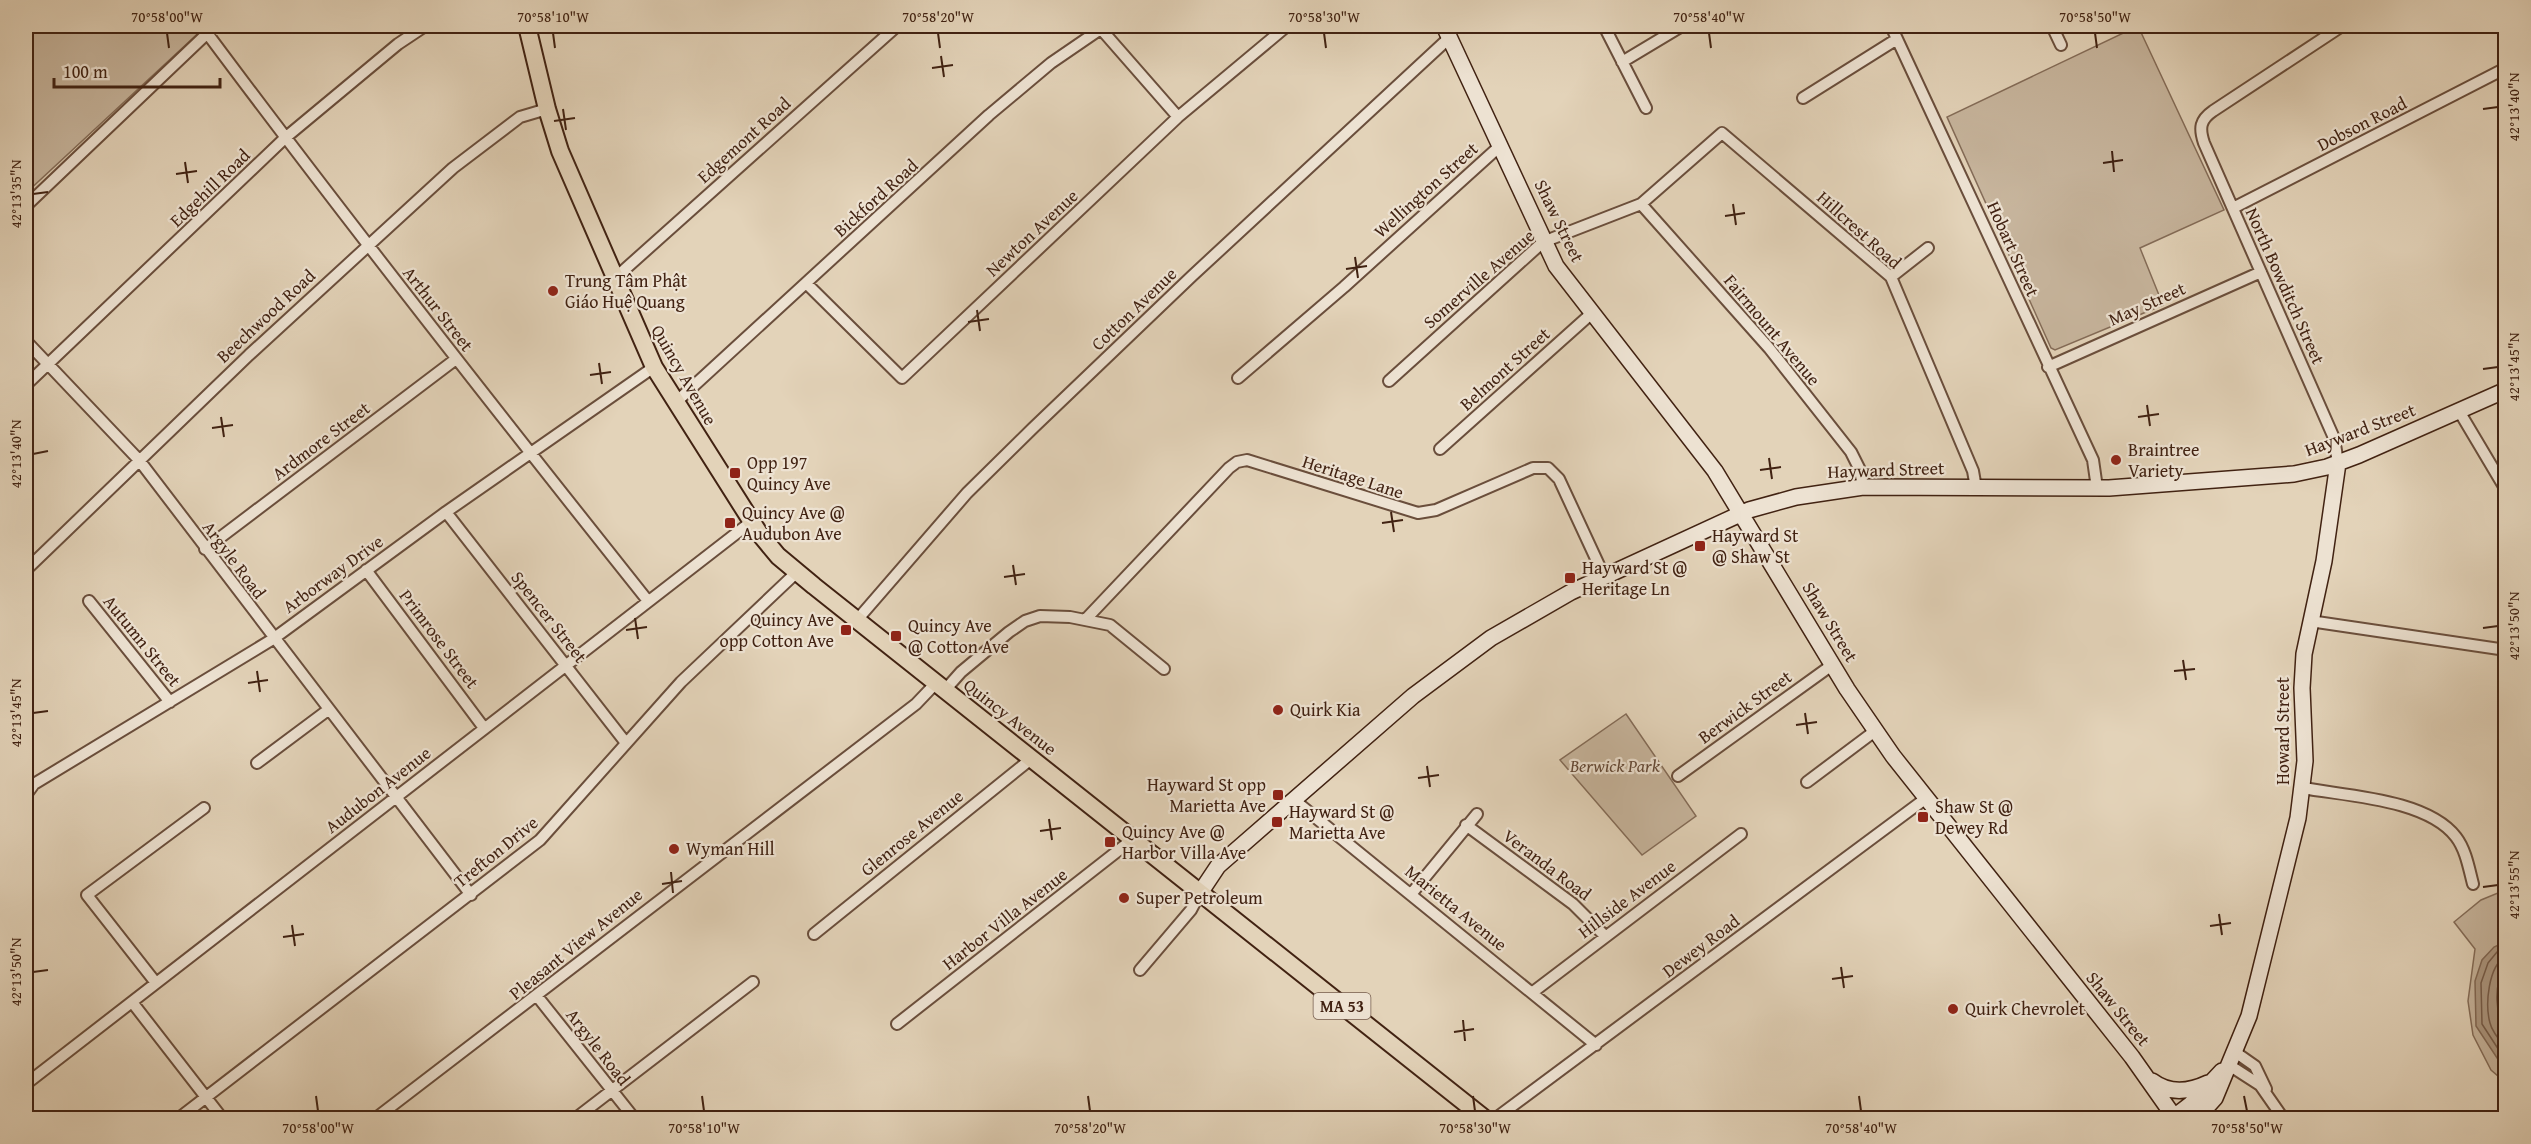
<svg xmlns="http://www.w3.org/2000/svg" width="2531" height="1144" viewBox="0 0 2531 1144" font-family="'Gentium Book Plus',serif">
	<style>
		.green { fill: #c7b59d; stroke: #846c58; stroke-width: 1.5 }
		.water { fill: #ac9780; stroke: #816854; stroke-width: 1.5 }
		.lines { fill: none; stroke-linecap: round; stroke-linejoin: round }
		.shore { stroke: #765c49; stroke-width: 1.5 }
		.street-casing { stroke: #6a4e3c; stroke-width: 14 }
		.secondary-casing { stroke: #412212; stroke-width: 18 }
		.primary-casing { stroke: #412212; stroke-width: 20 }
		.street { stroke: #ede2d2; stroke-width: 10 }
		.secondary { stroke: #ede2d2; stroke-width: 15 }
		.primary { stroke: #e3d3b9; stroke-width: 16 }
		.ticks { fill: none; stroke: #412212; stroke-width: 2 }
		.poi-dot { fill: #8f2418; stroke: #ede2d2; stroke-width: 2 }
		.labels { text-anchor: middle; stroke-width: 4.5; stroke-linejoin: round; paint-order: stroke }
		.shield { fill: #ede2d2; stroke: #755c4c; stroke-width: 1.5 }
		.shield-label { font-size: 16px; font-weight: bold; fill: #412212 }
		.street-label { font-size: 18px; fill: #412212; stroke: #ede2d2 }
		.poi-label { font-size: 18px; fill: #412212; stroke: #ede2d2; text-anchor: start }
		.park-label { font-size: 18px; font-style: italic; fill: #624735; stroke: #ede2d2 }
		.neatline { fill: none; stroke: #412212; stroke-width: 2 }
		.ticks-label { font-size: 15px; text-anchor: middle; fill: #412212 }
	</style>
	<rect width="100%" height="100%" fill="#e3d3b9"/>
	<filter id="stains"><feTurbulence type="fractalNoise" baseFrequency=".00333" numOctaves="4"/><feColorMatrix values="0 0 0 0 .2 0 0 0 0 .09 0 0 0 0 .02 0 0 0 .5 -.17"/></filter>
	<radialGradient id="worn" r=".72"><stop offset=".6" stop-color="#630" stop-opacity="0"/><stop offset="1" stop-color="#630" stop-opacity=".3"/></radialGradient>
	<path class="green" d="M 26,26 L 206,26 L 26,193 Z
		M 2138,26 L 2224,210 L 2140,248 L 2163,305 L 2055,350 L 2051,348 L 1947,117 Z
		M 1626,714 L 1696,816 L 1642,855 L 1560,760 Z
		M 2505,890 L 2505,1082 L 2491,1070 L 2473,1035 L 2468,1001 L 2475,949 L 2454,922 L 2481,900 Z"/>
	<path class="water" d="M 2505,942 L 2505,1070 L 2476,1026 L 2475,981 L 2482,960 L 2494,947 Z"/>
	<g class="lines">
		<path class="shore" d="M 2506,948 L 2497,952 L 2488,963 L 2481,983 L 2482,1024 L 2506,1061
			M 2506,956 C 2488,966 2485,1005 2490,1023 C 2492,1032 2500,1041 2506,1048
			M 2506,968 C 2492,984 2496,1016 2506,1033"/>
		<defs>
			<path id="street" d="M 1604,26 L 1646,108
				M 1891,26 L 2093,460 L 2097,488
				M 2052,26 L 2061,45
				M 1101,29 L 1178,117
				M 207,33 C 350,225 499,414 648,601
				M 1622,62 L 1682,26
				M 1803,98 L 1897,39
				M 1641,204 L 1769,348 L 1851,452 L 1860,470 L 1863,487
				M 26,206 L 215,26
				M 2233,208 L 2506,68
				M 1891,277 L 1928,248
				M 614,279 L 897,26
				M 807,284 L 902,378 L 1178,117 L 1287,26
				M 26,341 L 139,460 L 471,895
				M 2048,367 L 2261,272
				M 1238,378 L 1344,287 L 1501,145
				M 1389,381 L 1543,242 L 1641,204 L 1722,133 L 1891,277 L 1973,471 L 1976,488
				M 26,385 L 285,138 L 398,44 L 425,26
				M 675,403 L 989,115 L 1051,63 L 1105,26
				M 2459,411 L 2506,490
				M 1440,449 L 1592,313
				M 2338,463 L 2334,438 L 2204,143 C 2199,128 2200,120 2213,111 L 2342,26
				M 446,512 L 626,743
				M 205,549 L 456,359
				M 26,570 L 249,355 L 453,168 L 520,117 L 547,109
				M 366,570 L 484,728
				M 89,601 L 170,702
				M 1086,619 L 1229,468 L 1237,462 L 1247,460 L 1418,513 L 1436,510 L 1533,468 L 1548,468 L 1559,479 L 1604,576
				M 857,620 L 967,493 L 1033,428 L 1192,276 L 1449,38
				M 2310,621 L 2506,650
				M 945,690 L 961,672 L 1009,632 L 1025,621 L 1040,616 L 1070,617 L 1110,625 L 1164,669
				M 257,763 L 328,710
				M 1678,776 L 1832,665
				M 1807,782 L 1875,731
				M 2303,788 C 2346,796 2427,799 2456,837 C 2466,850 2469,869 2473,884
				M 26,795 L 34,784 L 273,639 L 446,512 L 654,367
				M 1294,800 L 1596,1045
				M 1466,825 L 1573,904 L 1605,936
				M 1412,893 L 1477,814
				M 814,934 L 1031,759
				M 1140,970 L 1191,910 L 1200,893
				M 156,983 L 87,895 L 204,808
				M 1533,992 L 1741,834
				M 537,996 L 634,1118
				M 132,1002 L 222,1118
				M 897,1024 L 1133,839
				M 2235,1052 L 2255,1066 L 2266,1089
				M 2229,1065 L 2260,1085 L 2283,1118
				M 26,1084 L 751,522
				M 179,1118 L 540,840 L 681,682 L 797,572
				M 376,1118 L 916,704 L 936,683
				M 576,1118 L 753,982
				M 1496,1118 L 1925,799"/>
			<path id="secondary" d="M 1444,26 L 1556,266 L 1715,471 L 1847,689 L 1893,756 L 2132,1057 L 2175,1118
				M 1200,893 L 1218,866 L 1413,696 L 1491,638 L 1571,592 L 1749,510 L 1796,497 L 1863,487 L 2109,488 L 2294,474 L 2327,467 L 2359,455 L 2506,390
				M 2152,1081 C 2169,1094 2189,1092 2208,1083
				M 2174,1117 L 2191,1104 L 2222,1071
				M 2197,1118 L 2215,1098 L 2249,1016 L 2298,818 L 2305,761 L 2302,688 L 2304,654 L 2324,561 L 2338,463"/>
			<path id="primary" d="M 527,26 L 547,109 L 560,151 L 654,367 L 759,533 L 778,556 L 814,586 L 1484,1118"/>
		</defs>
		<use href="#street" class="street-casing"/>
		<use href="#secondary" class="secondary-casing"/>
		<use href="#primary" class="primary-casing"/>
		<use href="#street" class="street"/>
		<use href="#secondary" class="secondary"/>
		<use href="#primary" class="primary"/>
	</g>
	<path class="ticks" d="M 167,33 L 169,48M 553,33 L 555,48M 938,33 L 940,48M 1324,33 L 1326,48M 1709,33 L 1711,48M 2095,33 L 2097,48M 941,56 L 944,77M 932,68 L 953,65M 563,109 L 566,130M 2483,109 L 2498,107M 554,121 L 575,118M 2112,151 L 2114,172M 185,162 L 188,183M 2103,163 L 2123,160M 176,174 L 197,171M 33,194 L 48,192M 1733,204 L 1736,225M 1725,216 L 1745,213M 1355,257 L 1358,278M 1346,269 L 1367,266M 977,310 L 980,331M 968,322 L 989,319M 599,363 L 602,384M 2483,369 L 2498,367M 590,375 L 611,372M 2147,405 L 2150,426M 221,417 L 224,437M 2138,417 L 2159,414M 212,428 L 233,425M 33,454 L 48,451M 1769,458 L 1772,479M 1760,470 L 1781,467M 1391,512 L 1394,532M 1382,523 L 1403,520M 1013,565 L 1016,585M 1004,577 L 1025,574M 635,618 L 638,639M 2483,628 L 2498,626M 626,630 L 647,627M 2183,660 L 2186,680M 257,671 L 260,692M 2174,671 L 2195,669M 248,683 L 268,680M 33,713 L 48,711M 1805,713 L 1808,734M 1796,725 L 1817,722M 1427,766 L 1430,787M 1418,778 L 1439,775M 1049,819 L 1052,840M 1040,831 L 1061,828M 671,872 L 673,893M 662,884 L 682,881M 2483,887 L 2498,885M 2219,914 L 2222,935M 292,925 L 295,946M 2210,926 L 2231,923M 283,937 L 304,934M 1841,967 L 1844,988M 33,972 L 48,970M 1832,979 L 1853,976M 1463,1020 L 1465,1041M 1454,1032 L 1474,1029M 316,1096 L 318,1111M 702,1096 L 704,1111M 1088,1096 L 1090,1111M 1473,1096 L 1475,1111M 1859,1096 L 1861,1111M 2244,1096 L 2247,1111"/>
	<g class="poi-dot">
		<circle cx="553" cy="291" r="6"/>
		<circle cx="2116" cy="460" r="6"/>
		<rect x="729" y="467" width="12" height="12" rx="3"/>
		<rect x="724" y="517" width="12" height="12" rx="3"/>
		<rect x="1694" y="540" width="12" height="12" rx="3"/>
		<rect x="1564" y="572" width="12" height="12" rx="3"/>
		<rect x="840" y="624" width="12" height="12" rx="3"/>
		<rect x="890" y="630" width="12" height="12" rx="3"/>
		<circle cx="1278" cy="710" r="6"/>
		<rect x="1272" y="789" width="12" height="12" rx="3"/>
		<rect x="1917" y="811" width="12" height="12" rx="3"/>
		<rect x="1271" y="816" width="12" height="12" rx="3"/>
		<rect x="1104" y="836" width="12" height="12" rx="3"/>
		<circle cx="674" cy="849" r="6"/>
		<circle cx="1124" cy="898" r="6"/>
		<circle cx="1953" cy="1009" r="6"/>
	</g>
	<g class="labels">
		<rect class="shield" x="1313.5" y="993" width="57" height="26" rx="4.5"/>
		<g class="shield-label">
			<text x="1342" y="1012">MA 53</text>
		</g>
		<g class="street-label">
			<text transform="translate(2362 124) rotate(-27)" y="6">Dobson Road</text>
			<text transform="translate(744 140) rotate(-42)" y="6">Edgemont Road</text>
			<text transform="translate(210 188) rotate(-44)" y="6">Edgehill Road</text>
			<text transform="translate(1426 190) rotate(-42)" y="6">Wellington Street</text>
			<text transform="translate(876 198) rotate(-42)" y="6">Bickford Road</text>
			<text transform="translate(1559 221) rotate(64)" y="6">Shaw Street</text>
			<text transform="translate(1859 230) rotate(42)" y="6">Hillcrest Road</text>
			<text transform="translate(1032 233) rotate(-43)" y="6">Newton Avenue</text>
			<text transform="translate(2013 249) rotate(66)" y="6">Hobart Street</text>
			<text transform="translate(1479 279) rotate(-41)" y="6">Somerville Avenue</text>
			<text transform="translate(2285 286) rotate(66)" y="6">North Bowditch Street</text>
			<text transform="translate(2147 304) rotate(-24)" y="6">May Street</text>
			<text transform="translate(438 309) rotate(52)" y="6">Arthur Street</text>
			<text transform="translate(1134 309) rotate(-44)" y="6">Cotton Avenue</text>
			<text transform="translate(266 316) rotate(-43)" y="6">Beechwood Road</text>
			<text transform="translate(1772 330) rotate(50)" y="6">Fairmount Avenue</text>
			<text transform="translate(1505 369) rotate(-42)" y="6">Belmont Street</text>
			<text transform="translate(684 375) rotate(60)" y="6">Quincy Avenue</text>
			<text transform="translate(2360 430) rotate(-21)" y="6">Hayward Street</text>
			<text transform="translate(321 441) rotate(-37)" y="6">Ardmore Street</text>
			<text transform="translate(1886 470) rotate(-2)" y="6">Hayward Street</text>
			<text transform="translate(1353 477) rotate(18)" y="6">Heritage Lane</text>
			<text transform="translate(234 560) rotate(53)" y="6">Argyle Road</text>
			<text transform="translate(333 574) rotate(-36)" y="6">Arborway Drive</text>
			<text transform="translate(549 617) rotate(52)" y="6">Spencer Street</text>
			<text transform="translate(1830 622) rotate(59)" y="6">Shaw Street</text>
			<text transform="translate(439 639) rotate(53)" y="6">Primrose Street</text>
			<text transform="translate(142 641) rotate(51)" y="6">Autumn Street</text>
			<text transform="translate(1745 707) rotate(-36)" y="6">Berwick Street</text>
			<text transform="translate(1010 717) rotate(38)" y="6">Quincy Avenue</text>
			<text transform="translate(2283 731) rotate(-90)" y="6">Howard Street</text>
			<text transform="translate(378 790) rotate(-38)" y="6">Audubon Avenue</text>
			<text transform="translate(912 833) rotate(-39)" y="6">Glenrose Avenue</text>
			<text transform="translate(496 852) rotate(-39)" y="6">Trefton Drive</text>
			<text transform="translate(1547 865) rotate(37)" y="6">Veranda Road</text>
			<text transform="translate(1627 899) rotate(-37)" y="6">Hillside Avenue</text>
			<text transform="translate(1456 908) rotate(39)" y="6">Marietta Avenue</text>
			<text transform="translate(1005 919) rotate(-38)" y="6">Harbor Villa Avenue</text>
			<text transform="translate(576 944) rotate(-39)" y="6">Pleasant View Avenue</text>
			<text transform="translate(1701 946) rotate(-37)" y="6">Dewey Road</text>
			<text transform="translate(2118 1009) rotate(51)" y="6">Shaw Street</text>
			<text transform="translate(598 1047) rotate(52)" y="6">Argyle Road</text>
		</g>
		<g class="poi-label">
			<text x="565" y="287">Trung Tâm Phật<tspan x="565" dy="21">Giáo Huệ Quang</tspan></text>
			<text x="2128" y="456">Braintree<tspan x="2128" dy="21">Variety</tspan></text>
			<text x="747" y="469">Opp 197<tspan x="747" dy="21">Quincy Ave</tspan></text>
			<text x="742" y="519">Quincy Ave @<tspan x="742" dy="21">Audubon Ave</tspan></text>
			<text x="1712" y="542">Hayward St<tspan x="1712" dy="21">@ Shaw St</tspan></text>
			<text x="1582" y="574">Hayward St @<tspan x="1582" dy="21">Heritage Ln</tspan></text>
			<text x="834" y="626" text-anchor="end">Quincy Ave<tspan x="834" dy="21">opp Cotton Ave</tspan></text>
			<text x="908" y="632">Quincy Ave<tspan x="908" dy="21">@ Cotton Ave</tspan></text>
			<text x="1290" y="716">Quirk Kia</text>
			<text x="1266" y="791" text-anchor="end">Hayward St opp<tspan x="1266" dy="21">Marietta Ave</tspan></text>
			<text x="1935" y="813">Shaw St @<tspan x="1935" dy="21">Dewey Rd</tspan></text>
			<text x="1289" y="818">Hayward St @<tspan x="1289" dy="21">Marietta Ave</tspan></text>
			<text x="1122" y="838">Quincy Ave @<tspan x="1122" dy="21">Harbor Villa Ave</tspan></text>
			<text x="686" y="855">Wyman Hill</text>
			<text x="1136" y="904">Super Petroleum</text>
			<text x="1965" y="1015">Quirk Chevrolet</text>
		</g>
		<g class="park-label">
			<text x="1615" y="772">Berwick Park</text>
		</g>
	</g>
	<rect width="2531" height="1144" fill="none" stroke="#e3d3b9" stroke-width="66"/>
	<path d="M54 78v9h166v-9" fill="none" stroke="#412212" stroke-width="3"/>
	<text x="63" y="78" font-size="18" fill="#412212" stroke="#ede2d2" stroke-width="4.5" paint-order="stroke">100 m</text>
	<rect x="33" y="33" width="2465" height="1078" class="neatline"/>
	<g class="ticks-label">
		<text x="167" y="22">70°58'00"W</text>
		<text x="553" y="22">70°58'10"W</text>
		<text x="938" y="22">70°58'20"W</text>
		<text x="1324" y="22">70°58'30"W</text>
		<text x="1709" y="22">70°58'40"W</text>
		<text x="2095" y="22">70°58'50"W</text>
		<text transform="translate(2514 107) rotate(-90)" y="5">42°13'40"N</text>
		<text transform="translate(16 194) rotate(-90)" y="5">42°13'35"N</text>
		<text transform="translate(2514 367) rotate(-90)" y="5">42°13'45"N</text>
		<text transform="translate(16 454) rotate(-90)" y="5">42°13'40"N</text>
		<text transform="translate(2514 626) rotate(-90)" y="5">42°13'50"N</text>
		<text transform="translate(16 713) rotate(-90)" y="5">42°13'45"N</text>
		<text transform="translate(2514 885) rotate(-90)" y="5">42°13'55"N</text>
		<text transform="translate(16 972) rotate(-90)" y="5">42°13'50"N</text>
		<text x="318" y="1133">70°58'00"W</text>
		<text x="704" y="1133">70°58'10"W</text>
		<text x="1090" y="1133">70°58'20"W</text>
		<text x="1475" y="1133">70°58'30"W</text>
		<text x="1861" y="1133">70°58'40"W</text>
		<text x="2247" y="1133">70°58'50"W</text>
	</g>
	<rect width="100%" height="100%" filter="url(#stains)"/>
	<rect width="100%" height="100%" fill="url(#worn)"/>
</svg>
